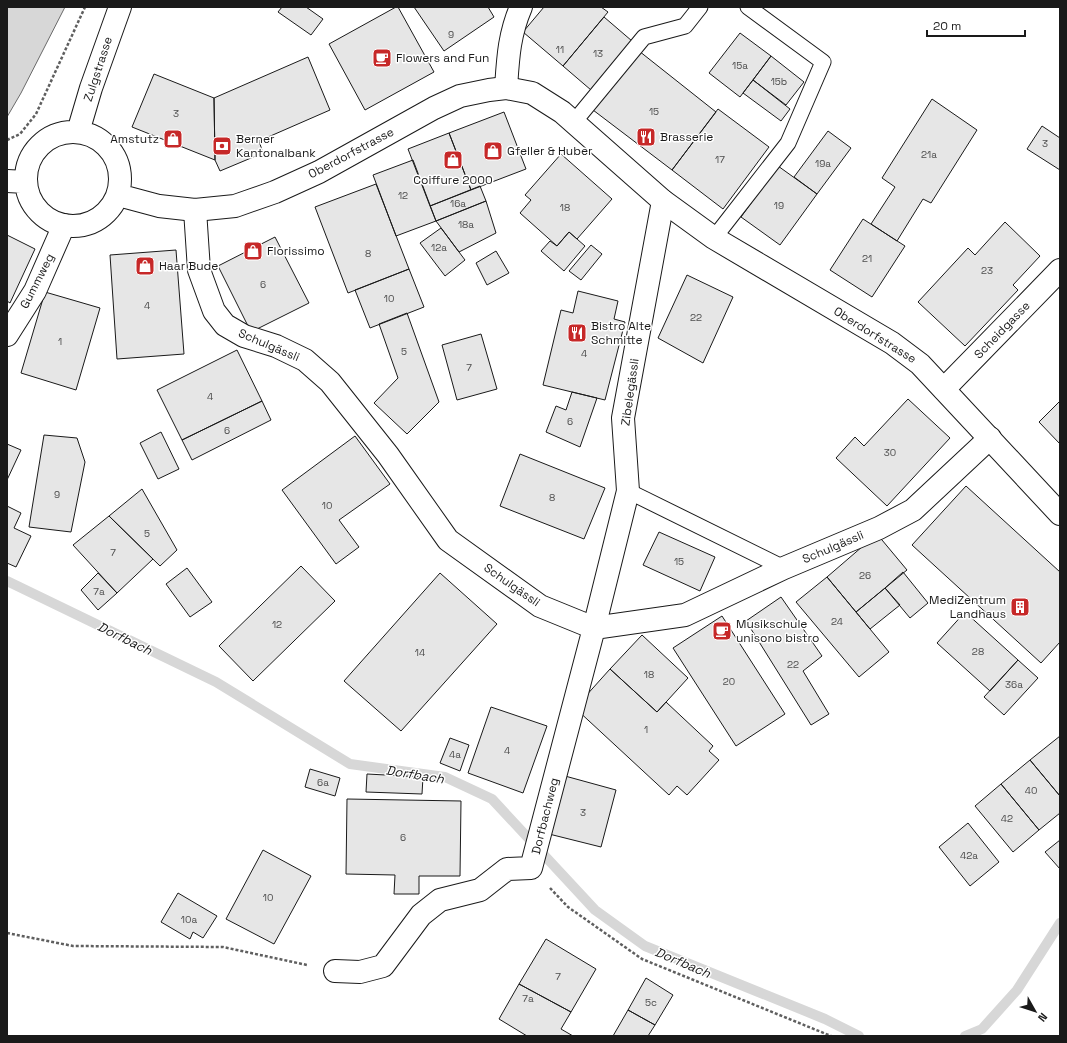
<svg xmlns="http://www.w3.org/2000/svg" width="1067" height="1043" viewBox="0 0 1067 1043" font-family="'Space Grotesk',sans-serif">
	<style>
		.water { fill: #d7d7d7; stroke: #6a6a6a }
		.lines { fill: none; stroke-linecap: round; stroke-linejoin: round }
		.stream { stroke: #d7d7d7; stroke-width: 10 }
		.building { fill: #e6e6e6; stroke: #1a1a1a }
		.lane-casing { stroke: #1a1a1a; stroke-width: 17 }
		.street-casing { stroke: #1a1a1a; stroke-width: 24 }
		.secondary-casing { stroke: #1a1a1a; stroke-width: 24 }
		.path { stroke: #5f5f5f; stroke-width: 2.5; stroke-dasharray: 3 2; stroke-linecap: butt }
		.lane { stroke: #fff; stroke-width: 15 }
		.street { stroke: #fff; stroke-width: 22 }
		.secondary { stroke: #fff; stroke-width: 22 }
		.labels { text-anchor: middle; stroke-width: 3; stroke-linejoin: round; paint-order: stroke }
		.number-label { font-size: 10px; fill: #4d4d4d }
		.poi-label { font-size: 12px; fill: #1a1a1a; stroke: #fff; text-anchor: start }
		.street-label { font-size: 12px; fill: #1a1a1a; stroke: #fff }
		.water-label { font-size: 13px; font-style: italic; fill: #1a1a1a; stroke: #fff }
	</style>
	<rect width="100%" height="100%" fill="#fff"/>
	<path class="water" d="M 7,7 L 65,7 L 21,93 L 7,117 Z"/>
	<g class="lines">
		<path class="stream" d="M 7,581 L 216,682 L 350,764 L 445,777 L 492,799 L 595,910 L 645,946 L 825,1019 L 859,1036
			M 965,1036 L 982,1029 L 1017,990 L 1060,923"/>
	</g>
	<path class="building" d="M 282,7 L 306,7 L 323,19 L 311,35 L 278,12 Z
		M 396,7 L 398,7 L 434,72 L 365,110 L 329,44 Z
		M 414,7 L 488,7 L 494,17 L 444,51 Z
		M 544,7 L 601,7 L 608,12 L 563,66 L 523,32 Z
		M 604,17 L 632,41 L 591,90 L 563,66 Z
		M 740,33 L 771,56 L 740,97 L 709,73 Z
		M 639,51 L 716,112 L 672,170 L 593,110 Z
		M 771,56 L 804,82 L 786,105 L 753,80 Z
		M 308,57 L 330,110 L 259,141 L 263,153 L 220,171 L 215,160 L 214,98 Z
		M 154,74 L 214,98 L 215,160 L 132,127 Z
		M 753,80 L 790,109 L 781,121 L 743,93 Z
		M 932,99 L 977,130 L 931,203 L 923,199 L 897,241 L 871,224 L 895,187 L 882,178 Z
		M 718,109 L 769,147 L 723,209 L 672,170 Z
		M 504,112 L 526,169 L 471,190 L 449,133 Z
		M 1042,126 L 1060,138 L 1060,170 L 1027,149 Z
		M 828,131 L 851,148 L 817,194 L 794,177 Z
		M 449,133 L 471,190 L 430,206 L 408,149 Z
		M 561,154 L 612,199 L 577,239 L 569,232 L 557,246 L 520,213 L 531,200 L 525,195 Z
		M 413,160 L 436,221 L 396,236 L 373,175 Z
		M 778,166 L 817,194 L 780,245 L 741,217 Z
		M 376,184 L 409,269 L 348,293 L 315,207 Z
		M 480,186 L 486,201 L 436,221 L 430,206 Z
		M 486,201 L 496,233 L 459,252 L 436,221 Z
		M 863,219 L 905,246 L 872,297 L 830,270 Z
		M 1005,222 L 1040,256 L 1013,285 L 1018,290 L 965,346 L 918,302 L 968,248 L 975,255 Z
		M 441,228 L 465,260 L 445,276 L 420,243 Z
		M 569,232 L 585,246 L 564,271 L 541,251 L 550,241 L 557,246 Z
		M 7,235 L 35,249 L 10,303 L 7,301 Z
		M 275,237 L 309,303 L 251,332 L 218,266 Z
		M 591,245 L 602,254 L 581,280 L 569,271 Z
		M 176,250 L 184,354 L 117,359 L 110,255 Z
		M 496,251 L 509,273 L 487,285 L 476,263 Z
		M 409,269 L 424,307 L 370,328 L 355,290 Z
		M 687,275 L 733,297 L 703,363 L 658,338 Z
		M 578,291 L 618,301 L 614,319 L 625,322 L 605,400 L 543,385 L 561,310 L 573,313 Z
		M 45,292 L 100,308 L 76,390 L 21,373 Z
		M 407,313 L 439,402 L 407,434 L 374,403 L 398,378 L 379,324 Z
		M 481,334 L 497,389 L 457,400 L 442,345 Z
		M 237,350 L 262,401 L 182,440 L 157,390 Z
		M 572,392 L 597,398 L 580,447 L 546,432 L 556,406 L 566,410 Z
		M 908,399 L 950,438 L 887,506 L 836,458 L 855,437 L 864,446 Z
		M 262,401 L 271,420 L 192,460 L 182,440 Z
		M 1060,401 L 1060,444 L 1039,422 Z
		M 161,432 L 179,469 L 158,479 L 140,443 Z
		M 44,435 L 77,438 L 85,462 L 71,532 L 29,527 Z
		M 355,436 L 390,484 L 339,520 L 359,547 L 336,564 L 282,490 Z
		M 7,444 L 21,450 L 7,480 Z
		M 520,454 L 605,488 L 584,539 L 500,506 Z
		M 966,486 L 1060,572 L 1060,642 L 1041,663 L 912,545 Z
		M 142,489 L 177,550 L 160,566 L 109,516 Z
		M 7,506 L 21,513 L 14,528 L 31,536 L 16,567 L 7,563 Z
		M 109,516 L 153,559 L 117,593 L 73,545 Z
		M 659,532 L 715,557 L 700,591 L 643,565 Z
		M 877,534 L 907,570 L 856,612 L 827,577 Z
		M 301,566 L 335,601 L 253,681 L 219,646 Z
		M 187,568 L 212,602 L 190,617 L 166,584 Z
		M 903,572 L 928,603 L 910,618 L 885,588 Z
		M 98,573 L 117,593 L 98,610 L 81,590 Z
		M 440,573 L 497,624 L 401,731 L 344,681 Z
		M 827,577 L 889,652 L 859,677 L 796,602 Z
		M 885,588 L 900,605 L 870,629 L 856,612 Z
		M 781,597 L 822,656 L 803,671 L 829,714 L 811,725 L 746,621 Z
		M 965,612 L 1018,660 L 990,691 L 937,643 Z
		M 722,616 L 785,714 L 736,746 L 673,648 Z
		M 642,635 L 688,678 L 657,712 L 610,669 Z
		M 1018,660 L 1038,678 L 1004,715 L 984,697 Z
		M 610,669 L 657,712 L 666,702 L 713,746 L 709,751 L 719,760 L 687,795 L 677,786 L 669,795 L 575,708 Z
		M 491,707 L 547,726 L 523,793 L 468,773 Z
		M 1060,736 L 1060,796 L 1030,760 Z
		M 450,738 L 469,745 L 460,771 L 440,763 Z
		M 1030,760 L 1060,796 L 1060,813 L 1039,830 L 1001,784 Z
		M 310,769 L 340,778 L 335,796 L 305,787 Z
		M 367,774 L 423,777 L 422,794 L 366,792 Z
		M 565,776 L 616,790 L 601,847 L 549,834 Z
		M 1001,784 L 1039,830 L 1013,852 L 975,806 Z
		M 347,799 L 461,801 L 460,876 L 419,876 L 419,894 L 394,894 L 395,875 L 346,874 Z
		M 968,823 L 999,862 L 970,886 L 939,847 Z
		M 1060,840 L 1060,869 L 1045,852 Z
		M 263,850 L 311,876 L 274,944 L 226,919 Z
		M 178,893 L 217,916 L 203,938 L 193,932 L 190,939 L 161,922 Z
		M 546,939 L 596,969 L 571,1012 L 519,984 Z
		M 646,978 L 673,995 L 655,1025 L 628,1010 Z
		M 519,984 L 571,1012 L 561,1029 L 573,1036 L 527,1036 L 499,1019 Z
		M 628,1010 L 655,1025 L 648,1036 L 613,1036 Z"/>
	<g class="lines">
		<defs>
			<path id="lane" d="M 574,122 L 644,37 L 685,26 L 700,7
				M 714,238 L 788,143 L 823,62 L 748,7
				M 628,491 L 784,568"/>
			<path id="street" d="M 506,88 C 508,58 509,35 521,7
				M 195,210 L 199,270 L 214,311 L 225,325 L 244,336 L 276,346 L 305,360 L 330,382 L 388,455 L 448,540 L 540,606 L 594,628 L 685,615 L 784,568 L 879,528 L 913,510 L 990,438
				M 7,335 L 35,291 L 64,225
				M 944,389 L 1060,270
				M 335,971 L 360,972 L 383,966 L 421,915 L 440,900 L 480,890 L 507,869 L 531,868 L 594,628 L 628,491 L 623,418 L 663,201"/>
			<path id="secondary" d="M 78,132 L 91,88 L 120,7
				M26 179a47 47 0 1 1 94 0a47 47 0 1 1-94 0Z
				M 7,181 L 26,182
				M 118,195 L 159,206 L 195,210 L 235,206 L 275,192 L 319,172 L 434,108 L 460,96 L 489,90 L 506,88 L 532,93 L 562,112 L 663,201 L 714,238 L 892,343 L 920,364 L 1060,514"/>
		</defs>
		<use href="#lane" class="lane-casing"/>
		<use href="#street" class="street-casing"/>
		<use href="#secondary" class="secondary-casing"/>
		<path class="path" d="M 7,140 L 20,134 L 36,114 L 85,7
			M 550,888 L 568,907 L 642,959 L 831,1036
			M 7,933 L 73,946 L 223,947 L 307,965"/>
		<use href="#lane" class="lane"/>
		<use href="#street" class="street"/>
		<use href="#secondary" class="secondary"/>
	</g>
	<defs>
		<symbol id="cafe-square" viewBox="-11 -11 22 22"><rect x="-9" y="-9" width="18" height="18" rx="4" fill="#c62828" stroke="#fff"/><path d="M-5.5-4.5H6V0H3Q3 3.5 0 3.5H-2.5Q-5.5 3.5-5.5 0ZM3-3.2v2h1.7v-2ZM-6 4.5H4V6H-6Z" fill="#fff"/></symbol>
		<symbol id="restaurant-square" viewBox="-11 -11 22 22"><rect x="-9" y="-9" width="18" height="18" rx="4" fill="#c62828" stroke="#fff"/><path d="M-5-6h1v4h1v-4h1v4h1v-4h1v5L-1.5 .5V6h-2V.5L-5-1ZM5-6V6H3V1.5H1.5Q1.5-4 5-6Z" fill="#fff"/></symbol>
		<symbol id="shop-square" viewBox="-11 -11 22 22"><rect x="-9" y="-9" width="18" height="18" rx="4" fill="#c62828" stroke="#fff"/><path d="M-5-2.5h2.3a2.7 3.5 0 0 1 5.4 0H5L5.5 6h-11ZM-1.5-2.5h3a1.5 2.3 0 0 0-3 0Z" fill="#fff"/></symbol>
		<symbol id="bank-square" viewBox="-11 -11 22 22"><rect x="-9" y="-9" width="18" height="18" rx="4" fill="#c62828" stroke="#fff"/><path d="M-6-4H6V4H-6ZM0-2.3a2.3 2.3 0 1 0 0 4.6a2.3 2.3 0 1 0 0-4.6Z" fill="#fff"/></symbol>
		<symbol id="building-square" viewBox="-11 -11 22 22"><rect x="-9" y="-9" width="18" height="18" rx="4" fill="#c62828" stroke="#fff"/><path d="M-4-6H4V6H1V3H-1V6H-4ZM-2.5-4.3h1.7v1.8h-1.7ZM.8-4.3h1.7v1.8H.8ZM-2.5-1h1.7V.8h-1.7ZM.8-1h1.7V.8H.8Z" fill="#fff"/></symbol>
	</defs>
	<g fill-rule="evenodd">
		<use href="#cafe-square" x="371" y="47" width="22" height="22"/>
		<use href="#restaurant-square" x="635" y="126" width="22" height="22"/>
		<use href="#shop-square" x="162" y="128" width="22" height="22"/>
		<use href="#bank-square" x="211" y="135" width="22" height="22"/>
		<use href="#shop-square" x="482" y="140" width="22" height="22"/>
		<use href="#shop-square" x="442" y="149" width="22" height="22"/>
		<use href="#shop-square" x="242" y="240" width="22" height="22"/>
		<use href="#shop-square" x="134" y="255" width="22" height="22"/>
		<use href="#restaurant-square" x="566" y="322" width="22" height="22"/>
		<use href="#building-square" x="1009" y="596" width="22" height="22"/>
		<use href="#cafe-square" x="711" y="620" width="22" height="22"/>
	</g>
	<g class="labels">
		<g class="number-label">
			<text x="451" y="38">9</text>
			<text x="560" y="53">11</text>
			<text x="598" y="57">13</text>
			<text x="740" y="69">15a</text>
			<text x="779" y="85">15b</text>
			<text x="654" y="115">15</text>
			<text x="176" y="117">3</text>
			<text x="1045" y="147">3</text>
			<text x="929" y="158">21a</text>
			<text x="720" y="163">17</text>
			<text x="823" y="167">19a</text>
			<text x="403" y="199">12</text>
			<text x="458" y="207">16a</text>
			<text x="779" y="209">19</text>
			<text x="565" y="211">18</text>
			<text x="466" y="228">18a</text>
			<text x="439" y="251">12a</text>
			<text x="368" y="257">8</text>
			<text x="867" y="262">21</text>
			<text x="987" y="274">23</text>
			<text x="263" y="288">6</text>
			<text x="389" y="302">10</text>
			<text x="147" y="309">4</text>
			<text x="696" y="321">22</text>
			<text x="60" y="345">1</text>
			<text x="404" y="355">5</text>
			<text x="584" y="357">4</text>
			<text x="469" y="371">7</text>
			<text x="210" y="400">4</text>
			<text x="570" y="425">6</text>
			<text x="227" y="434">6</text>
			<text x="890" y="456">30</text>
			<text x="57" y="498">9</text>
			<text x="552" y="501">8</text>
			<text x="327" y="509">10</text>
			<text x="147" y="537">5</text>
			<text x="113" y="556">7</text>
			<text x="679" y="565">15</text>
			<text x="865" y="579">26</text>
			<text x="99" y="595">7a</text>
			<text x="837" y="625">24</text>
			<text x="277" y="628">12</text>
			<text x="978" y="655">28</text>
			<text x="420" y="656">14</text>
			<text x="793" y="668">22</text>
			<text x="649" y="678">18</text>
			<text x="729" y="685">20</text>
			<text x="1014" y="688">36a</text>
			<text x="646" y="733">1</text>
			<text x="507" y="754">4</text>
			<text x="455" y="758">4a</text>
			<text x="323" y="786">6a</text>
			<text x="1031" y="794">40</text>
			<text x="583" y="816">3</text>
			<text x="1007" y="822">42</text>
			<text x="403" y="841">6</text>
			<text x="969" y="859">42a</text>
			<text x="268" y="901">10</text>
			<text x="189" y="923">10a</text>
			<text x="558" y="980">7</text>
			<text x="528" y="1002">7a</text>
			<text x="651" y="1006">5c</text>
		</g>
		<g class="poi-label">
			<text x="396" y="62">Flowers and Fun</text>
			<text x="660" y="141">Brasserie</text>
			<text x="159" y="143" text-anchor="end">Amstutz</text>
			<text x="236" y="143">Berner<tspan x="236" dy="14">Kantonalbank</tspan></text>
			<text x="507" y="155">Gfeller &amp; Huber</text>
			<text x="453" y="184" text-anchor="middle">Coiffure 2000</text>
			<text x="267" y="255">Florissimo</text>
			<text x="159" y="270">Haar Bude</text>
			<text x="591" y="330">Bistro Alte<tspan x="591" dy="14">Schmitte</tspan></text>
			<text x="1006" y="604" text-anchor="end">MediZentrum<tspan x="1006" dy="14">Landhaus</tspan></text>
			<text x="736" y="628">Musikschule<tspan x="736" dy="14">unisono bistro</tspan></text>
		</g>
		<g class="street-label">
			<text transform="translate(98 69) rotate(-72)" y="4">Zulgstrasse</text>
			<text transform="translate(351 153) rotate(-28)" y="4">Oberdorfstrasse</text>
			<text transform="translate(37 281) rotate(-63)" y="4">Gummweg</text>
			<text transform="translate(1002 330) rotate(-46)" y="4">Scheidgasse</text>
			<text transform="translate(875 335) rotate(32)" y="4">Oberdorfstrasse</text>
			<text transform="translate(269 345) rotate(23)" y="4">Schulgässli</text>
			<text transform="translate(630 392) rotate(-82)" y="4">Zibelegässli</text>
			<text transform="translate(833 547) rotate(-23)" y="4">Schulgässli</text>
			<text transform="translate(512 585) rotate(35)" y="4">Schulgässli</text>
			<text transform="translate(545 816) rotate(-76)" y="4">Dorfbachweg</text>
		</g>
		<g class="water-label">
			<text transform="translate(125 638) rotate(26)" y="5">Dorfbach</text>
			<text transform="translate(415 774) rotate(9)" y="5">Dorfbach</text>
			<text transform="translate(683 962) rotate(23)" y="5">Dorfbach</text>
		</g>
	</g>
	<rect width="1067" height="1043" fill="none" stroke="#1a1a1a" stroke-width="16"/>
	<g transform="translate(1035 1011) rotate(129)" stroke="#ffffff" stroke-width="3" paint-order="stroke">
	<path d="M0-3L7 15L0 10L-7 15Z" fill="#1a1a1a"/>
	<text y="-6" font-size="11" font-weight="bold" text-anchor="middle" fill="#1a1a1a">N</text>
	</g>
	<path d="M927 30v6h98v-6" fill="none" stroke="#1a1a1a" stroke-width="2"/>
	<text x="933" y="30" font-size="12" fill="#1a1a1a" stroke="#ffffff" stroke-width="3" paint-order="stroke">20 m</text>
</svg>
